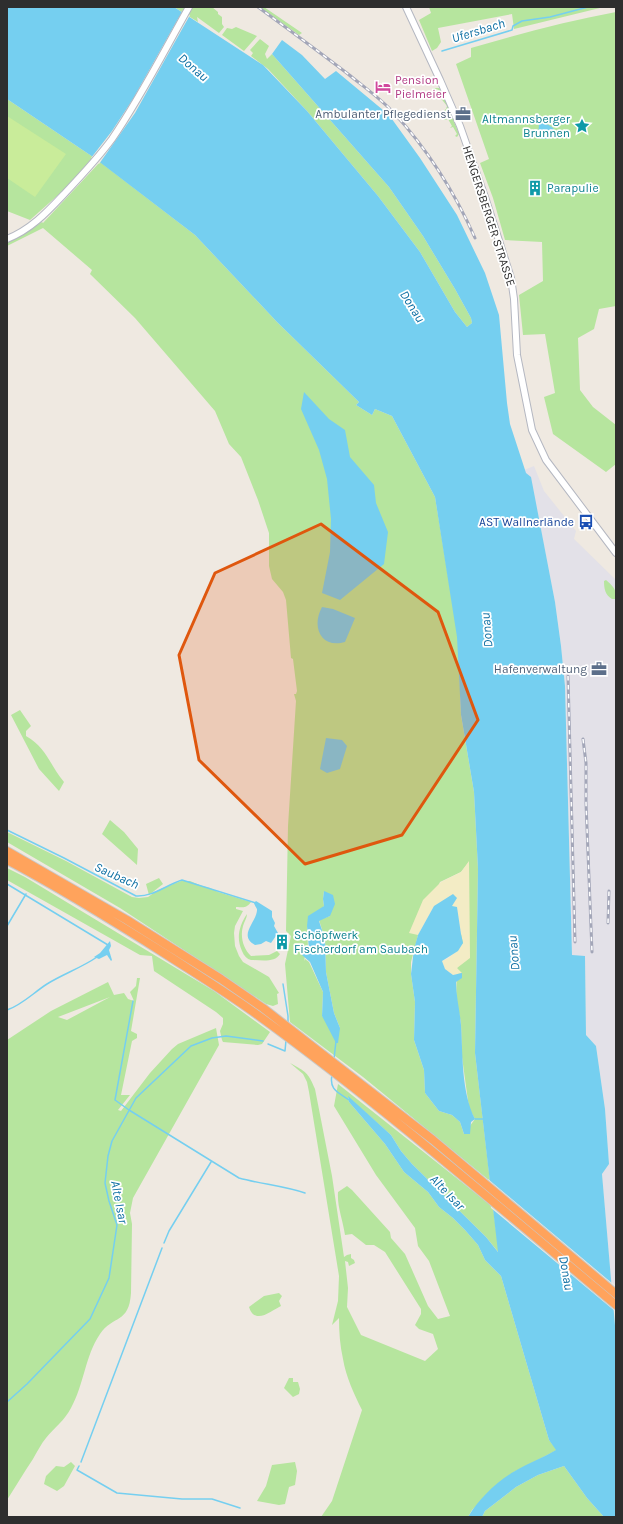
<svg xmlns="http://www.w3.org/2000/svg" width="623" height="1524" viewBox="0 0 623 1524" font-family="Karla,sans-serif">
	<style>
		.industrial { fill: #e3e1e8 }
		.green { fill: #b6e59e; fill-rule: evenodd }
		.sand { fill: #f3ecc5 }
		.pitch { fill: #c9ec9a }
		.water { fill: #75cff0 }
		.pier { fill: #efe9e1 }
		.lines { fill: none; stroke-linecap: round; stroke-linejoin: round }
		.stream { stroke: #75cff0; stroke-width: 1.5 }
		.secondary-casing { stroke: #b4b7c1; stroke-width: 8 }
		.motorway-casing { stroke: #c9c9c9; stroke-width: 10 }
		.secondary { stroke: #fff; stroke-width: 6 }
		.motorway { stroke: #ffa35c; stroke-width: 8 }
		.rail-casing { stroke: #a3a6b8; stroke-width: 3 }
		.rail { stroke: #fff; stroke-width: 1.5; stroke-dasharray: 4.5; stroke-linecap: butt }
		.marked { fill: #df570e; fill-opacity: 0.2; stroke: #df570e; stroke-width: 3; stroke-linejoin: round }
		.labels { text-anchor: middle; stroke-width: 3.5; stroke-linejoin: round; paint-order: stroke }
		.hotel-label { font-size: 12px; fill: #b23c85; stroke: #fff; text-anchor: start }
		.service-label { font-size: 12px; fill: #4e5e75; stroke: #fff; text-anchor: end }
		.culture-label { font-size: 12px; fill: #0d838f; stroke: #fff; text-anchor: start }
		.street-label { font-size: 12px; fill: #2e2e2e; stroke: #fff }
		.transit-label { font-size: 12px; fill: #164399; stroke: #fff; text-anchor: end }
		.water-label { font-size: 13px; font-style: italic; fill: #0d6fa3; stroke: #fff }
	</style>
	<rect width="100%" height="100%" fill="#efe9e1"/>
	<path class="industrial" d="M 534,466 L 544,491 L 576,531 L 574,539 L 616,580 L 616,1286 L 611,1281 L 602,1174 L 609,1164 L 605,1109 L 596,1046 L 586,1035 L 585,956 L 572,956 L 565,686 L 561,646 L 555,602 L 537,509 L 524,470 Z"/>
	<path class="green" d="M 174,7 L 212,7 L 218,12 L 218,14 L 222,17 L 222,24 L 224,27 L 219,33 L 197,17 L 198,22 Z
		M 260,7 L 264,7 L 302,33 L 299,35 Z
		M 429,7 L 604,7 L 514,29 L 512,14 L 438,28 L 441,42 L 437,48 L 432,51 L 419,20 L 431,13 Z
		M 616,12 L 616,306 L 599,309 L 594,329 L 578,338 L 580,390 L 593,407 L 616,425 L 616,464 L 606,472 L 553,434 L 544,397 L 555,393 L 545,334 L 523,335 L 519,295 L 543,281 L 542,242 L 505,240 L 493,198 L 480,163 L 489,159 L 456,64 L 471,57 L 471,48 C 519,34 567,21 616,12 Z
		M 236,27 L 257,36 L 244,51 L 222,35 L 227,28 L 232,29 Z
		M 260,39 L 269,46 L 265,54 L 267,59 L 272,54 L 389,187 L 423,236 L 455,289 L 471,318 L 472,323 L 467,327 L 455,312 L 420,252 L 378,196 L 307,111 L 268,69 L 251,56 L 253,53 L 250,50 Z
		M 433,88 L 439,88 L 442,90 L 450,111 L 446,114 L 448,116 L 451,114 L 459,134 L 457,137 L 455,136 L 457,134 L 453,127 L 450,128 L 452,126 L 448,119 L 445,120 L 439,115 L 446,109 L 447,106 L 439,96 L 441,93 L 437,89 L 434,90 Z
		M 7,99 L 93,157 L 66,188 L 30,220 L 7,211 Z
		M 100,162 L 195,235 L 277,322 L 359,402 L 356,405 L 372,415 L 375,409 L 392,416 L 435,497 L 458,637 L 461,715 L 474,792 L 478,869 L 475,1053 L 490,1181 L 363,1077 L 290,1022 L 285,964 L 291,936 L 286,931 L 288,826 L 296,701 L 294,694 L 296,694 L 297,691 L 293,659 L 291,658 L 286,600 L 283,592 L 272,579 L 269,566 L 269,533 L 258,500 L 241,457 L 229,444 L 215,411 L 135,318 L 90,274 L 92,270 L 43,228 L 7,246 L 7,243 L 21,236 L 42,222 L 43,223 ZM 469,862 L 457,969 L 456,998 L 461,1023 L 462,1057 L 469,1108 L 475,1119 L 464,1134 L 460,1122 L 452,1115 L 439,1111 L 425,1093 L 424,1070 L 414,1040 L 415,1002 L 411,974 L 411,962 L 418,935 L 440,882 L 461,872 ZM 324,891 L 330,916 L 319,920 L 325,939 L 326,972 L 334,1013 L 340,1028 L 322,1016 L 323,992 L 309,962 L 305,959 L 304,961 L 305,956 L 300,954 L 303,947 L 308,949 L 307,926 L 324,906 L 323,899 Z
		M 606,580 C 613,586 617,590 616,599 L 612,599 C 605,595 604,588 604,581 Z
		M 20,710 L 31,726 L 26,731 L 26,736 C 47,748 49,764 64,782 L 59,791 L 39,769 L 11,715 Z
		M 110,820 L 124,832 L 138,849 L 137,865 L 102,834 Z
		M 7,832 L 66,861 L 132,897 L 139,898 L 148,897 L 158,890 L 181,881 L 190,881 L 202,886 L 210,888 L 218,892 L 251,902 C 246,909 243,907 236,907 L 236,909 L 243,911 L 235,926 L 234,933 L 235,946 L 239,956 L 243,962 L 269,977 L 279,993 L 277,994 L 278,1004 L 273,1006 L 266,1004 L 120,908 L 7,842 Z
		M 7,868 L 25,877 L 214,991 L 270,1032 L 262,1044 L 258,1045 L 223,1042 L 222,1040 L 220,1031 L 223,1024 L 223,1018 L 216,1012 L 154,971 L 152,956 L 140,955 L 7,880 Z
		M 159,878 L 163,884 L 149,895 L 146,884 Z
		M 247,914 C 247,918 244,922 243,926 C 240,936 243,949 251,956 L 269,955 L 277,951 L 280,954 C 275,963 261,960 251,960 C 247,959 244,956 242,951 C 236,938 239,926 247,914 Z
		M 137,978 L 140,978 L 131,1031 L 137,1034 L 137,1038 L 132,1041 L 121,1095 L 130,1095 L 118,1110 L 121,1111 L 150,1073 L 172,1049 L 178,1044 L 216,1028 L 219,1045 L 133,1198 L 130,1213 L 132,1224 L 131,1293 C 129,1324 113,1315 100,1334 C 85,1356 84,1385 71,1408 C 65,1420 54,1428 46,1438 C 41,1444 37,1452 33,1459 C 24,1472 16,1486 7,1500 L 7,1040 L 51,1011 L 108,982 L 114,995 L 124,993 L 128,999 L 134,1001 L 130,992 L 136,986 ZM 110,997 L 67,1020 L 58,1017 Z
		M 290,1063 C 306,1072 308,1072 315,1089 L 332,1176 L 344,1257 L 347,1255 L 351,1254 L 351,1258 L 354,1260 L 355,1263 L 349,1266 L 348,1262 L 345,1261 L 348,1288 L 347,1307 L 361,1335 L 425,1361 L 438,1349 L 433,1334 L 419,1329 L 415,1325 L 421,1314 L 421,1309 L 385,1252 L 374,1245 L 366,1245 L 352,1234 L 345,1235 C 343,1220 337,1207 338,1192 L 347,1186 L 352,1190 L 390,1232 L 391,1238 L 405,1254 L 428,1306 L 438,1319 L 450,1316 L 429,1261 L 418,1246 L 415,1228 L 376,1175 L 334,1106 L 338,1084 L 493,1207 L 499,1253 L 486,1237 L 412,1164 L 401,1151 L 391,1135 L 348,1097 L 349,1102 L 385,1144 L 404,1172 L 428,1192 L 439,1207 L 453,1218 L 465,1230 L 478,1245 L 485,1260 L 501,1276 L 549,1440 L 557,1450 L 514,1472 L 472,1510 L 468,1517 L 321,1517 L 332,1501 L 362,1410 C 354,1394 346,1377 343,1359 C 340,1346 339,1332 339,1318 L 332,1325 L 338,1301 L 339,1276 L 309,1092 L 307,1082 L 303,1074 Z
		M 279,1293 L 282,1296 L 279,1301 L 281,1306 C 272,1310 255,1326 249,1307 L 264,1296 Z
		M 289,1378 L 293,1378 L 293,1382 L 298,1382 L 300,1389 L 299,1394 L 293,1397 L 284,1388 Z
		M 71,1462 L 75,1466 L 64,1486 L 57,1491 L 44,1484 L 46,1476 L 56,1466 L 64,1467 Z
		M 295,1462 L 297,1471 L 295,1485 L 289,1487 L 285,1504 L 279,1505 L 257,1501 L 266,1486 L 272,1465 Z
		M 564,1466 L 587,1498 L 604,1517 L 482,1517 L 485,1511 L 516,1487 L 538,1475 Z"/>
	<path class="sand" d="M 469,861 L 470,958 L 457,968 L 462,973 L 453,975 L 445,969 L 442,961 L 449,958 L 463,943 L 461,934 L 457,908 L 434,906 L 418,935 L 409,933 L 423,900 L 441,882 L 461,872 Z"/>
	<path class="pitch" d="M 7,116 L 66,154 L 35,197 L 7,178 Z"/>
	<path class="water" d="M 7,7 L 174,7 L 263,65 L 307,111 L 378,196 L 420,252 L 455,312 L 467,327 L 472,323 L 471,318 L 455,289 L 423,236 L 389,187 L 272,54 L 282,40 L 302,55 L 325,79 L 336,71 L 389,115 L 420,158 L 457,215 L 485,273 L 499,315 L 507,403 L 510,424 L 526,473 L 531,477 L 555,602 L 561,646 L 565,686 L 572,955 L 585,956 L 586,1035 L 596,1046 L 605,1109 L 609,1164 L 602,1174 L 616,1337 L 616,1517 L 604,1517 L 587,1498 L 564,1466 L 538,1475 L 516,1487 L 485,1511 L 482,1517 L 468,1517 C 479,1499 496,1482 515,1471 C 528,1463 543,1458 556,1450 L 549,1440 L 501,1276 L 485,1260 L 478,1245 L 465,1230 L 453,1218 L 439,1207 L 428,1192 L 404,1172 L 385,1144 L 349,1102 L 348,1096 L 391,1135 L 401,1151 L 412,1164 L 486,1237 L 498,1252 L 475,1053 L 478,869 L 474,792 L 461,715 L 457,637 L 435,497 L 392,416 L 375,409 L 372,415 L 356,405 L 359,402 L 277,322 L 195,235 L 93,157 L 7,99 Z
		M 542,123 C 548,124 554,127 556,133 C 551,138 544,141 538,137 L 539,124 Z
		M 304,392 L 329,419 L 345,430 L 350,457 L 374,485 L 376,503 L 388,532 L 384,564 L 340,600 L 322,593 L 330,552 L 331,519 L 327,479 L 319,450 L 301,409 Z
		M 322,607 L 333,609 L 355,618 L 345,642 C 321,649 311,627 322,607 Z
		M 326,738 L 342,740 L 347,746 L 340,769 L 327,773 L 320,769 Z
		M 324,891 L 333,895 L 335,904 L 330,916 L 319,921 L 325,939 L 326,972 L 334,1013 L 340,1028 L 338,1043 L 336,1043 L 322,1016 L 323,992 L 310,962 L 302,955 L 306,949 L 309,950 L 307,926 L 308,916 L 324,906 L 323,899 Z
		M 453,894 L 457,898 L 452,906 L 457,907 L 461,934 L 463,943 L 458,951 L 442,961 L 445,969 L 453,975 L 462,973 L 462,978 L 456,982 C 456,997 460,1011 461,1025 C 463,1055 461,1091 475,1119 L 471,1122 L 470,1134 L 464,1134 L 460,1122 L 452,1115 L 439,1111 L 425,1093 L 424,1070 L 414,1040 L 415,1002 L 411,974 L 414,949 L 418,935 L 434,906 Z
		M 256,901 L 272,911 L 272,917 L 275,923 L 274,926 L 278,933 L 271,943 L 266,941 L 261,944 L 255,945 C 237,935 258,921 257,909 C 257,909 254,904 254,903 Z
		M 110,941 L 111,946 L 109,950 L 112,960 L 111,961 L 107,955 L 99,959 L 94,957 L 100,953 Z"/>
	<path class="pier" d="M 183,10 L 190,15 L 135,113 L 99,164 L 91,158 L 112,131 L 133,99 Z
		M 488,1179 L 613,1284 L 616,1312 L 491,1208 Z"/>
	<g class="lines">
		<path class="stream" d="M 442,51 L 512,30 L 513,26 L 522,21 L 550,17 L 588,7
			M 7,830 L 64,858 L 136,896 C 153,897 166,885 182,880 L 256,903
			M 7,884 L 108,945
			M 7,926 L 26,894
			M 283,984 L 288,1016 L 288,1024
			M 133,1001 L 115,1100 L 129,1110 L 239,1178 C 261,1184 284,1186 305,1193
			M 7,1010 C 22,1005 33,993 47,984 C 63,974 81,968 97,957
			M 268,1044 L 285,1051 L 286,1040
			M 334,1059 L 336,1041
			M 332,1075 C 329,1090 338,1092 349,1100
			M 475,1119 L 485,1119
			M 164,1243 L 169,1231 L 211,1162
			M 7,1402 L 27,1384 L 90,1319 L 109,1278 L 117,1225 L 109,1201 L 105,1183 L 108,1156 L 112,1141 L 136,1098 L 191,1046 L 212,1038 L 226,1036 L 263,1041
			M 81,1462 L 162,1248
			M 79,1466 L 77,1470 L 117,1493 L 182,1499 L 212,1499 L 240,1508"/>
		<defs>
			<path id="secondary" d="M 406,7 L 440,80 L 460,126 L 485,197 L 511,278 L 514,299 L 517,355 L 532,430 L 546,460 L 616,553
				M 7,239 C 32,229 48,211 66,192 C 82,175 98,158 112,139 C 141,97 164,51 189,7"/>
			<path id="motorway" d="M 7,851 L 127,920 L 221,979 L 263,1008 L 433,1140 L 616,1294
				M 7,860 C 62,889 115,922 167,955 C 198,975 229,994 259,1016 C 383,1106 499,1207 616,1305"/>
		</defs>
		<use href="#secondary" class="secondary-casing"/>
		<use href="#motorway" class="motorway-casing"/>
		<use href="#secondary" class="secondary"/>
		<use href="#motorway" class="motorway"/>
		<defs>
			<path id="rail" d="M 258,7 C 288,29 318,51 348,74 C 364,87 381,99 394,113 C 428,150 455,193 475,238
				M 568,676 L 575,942
				M 583,739 L 586,763 L 586,803 L 592,952
				M 608,923 L 609,891"/>
		</defs>
		<use href="#rail" class="rail-casing"/>
		<use href="#rail" class="rail"/>
	</g>
	<path class="marked" d="M 321,524 L 438,612 L 478,720 L 402,835 L 305,864 L 199,760 L 179,655 L 215,573 Z"/>
	<defs>
		<symbol id="hotel-bare" viewBox="-9 -9 18 18"><path d="M-6-4.5h1.5V1H6V5H4.5V3h-9V5H-6ZM-4 0a1.8 1.8 0 1 1 3.6 0ZM.5 0V-2.5h3Q6-2.5 6 0Z" fill="#d1479c" stroke="#fff" stroke-width="2.5" paint-order="stroke"/></symbol>
		<symbol id="office-bare" viewBox="-9 -9 18 18"><path d="M-6-3h4V-5.5h4V-3h4V5H-6ZM-1-4.5V-3h2v-1.5ZM-6 0V1H6V0Z" fill="#5c6f8a" stroke="#fff" stroke-width="2.5" paint-order="stroke"/></symbol>
		<symbol id="sight-bare" viewBox="-9 -9 18 18"><path d="M0-6L1.8-2.2L6-1.7L2.9 1.2L3.7 5.4L0 3.3L-3.7 5.4L-2.9 1.2L-6-1.7L-1.8-2.2Z" fill="#0f9aa8" stroke="#fff" stroke-width="2.5" paint-order="stroke"/></symbol>
		<symbol id="building-bare" viewBox="-9 -9 18 18"><path d="M-4-6H4V6H1V3H-1V6H-4ZM-2.5-4.3h1.7v1.8h-1.7ZM.8-4.3h1.7v1.8H.8ZM-2.5-1h1.7V.8h-1.7ZM.8-1h1.7V.8H.8Z" fill="#0f9aa8" stroke="#fff" stroke-width="2.5" paint-order="stroke"/></symbol>
		<symbol id="bus-bare" viewBox="-9 -9 18 18"><path d="M-5-6H5V4H4V6H2V4H-2V6H-4V4H-5ZM-3.5-4V0h7V-4ZM-3.5 1.2v1.5H-2V1.2ZM2 1.2v1.5H3.5V1.2Z" fill="#1a4fb4" stroke="#fff" stroke-width="2.5" paint-order="stroke"/></symbol>
	</defs>
	<g fill-rule="evenodd">
		<use href="#hotel-bare" x="372" y="76" width="22" height="22"/>
		<use href="#office-bare" x="452" y="103" width="22" height="22"/>
		<use href="#sight-bare" x="571" y="115" width="22" height="22"/>
		<use href="#building-bare" x="524" y="177" width="22" height="22"/>
		<use href="#bus-bare" x="575" y="511" width="22" height="22"/>
		<use href="#office-bare" x="588" y="658" width="22" height="22"/>
		<use href="#building-bare" x="271" y="931" width="22" height="22"/>
	</g>
	<g class="labels">
		<g class="hotel-label">
			<text x="395" y="84">Pension<tspan x="395" dy="14">Pielmeier</tspan></text>
		</g>
		<g class="service-label">
			<text x="451" y="118">Ambulanter Pflegedienst</text>
			<text x="587" y="673">Hafenverwaltung</text>
		</g>
		<g class="culture-label">
			<text x="570" y="123" text-anchor="end">Altmannsberger<tspan x="570" dy="14">Brunnen</tspan></text>
			<text x="547" y="192">Parapulie</text>
			<text x="294" y="939">Schöpfwerk<tspan x="294" dy="14">Fischerdorf am Saubach</tspan></text>
		</g>
		<g class="street-label">
			<text transform="translate(489 216) rotate(72)" y="4">HENGERSBERGER STRASSE</text>
		</g>
		<g class="transit-label">
			<text x="574" y="526">AST Wallnerlände</text>
		</g>
		<g class="water-label">
			<text transform="translate(478 30) rotate(-17)" y="5">Ufersbach</text>
			<text transform="translate(194 67) rotate(41)" y="5">Donau</text>
			<text transform="translate(413 306) rotate(58)" y="5">Donau</text>
			<text transform="translate(486 630) rotate(-95)" y="5">Donau</text>
			<text transform="translate(117 875) rotate(24)" y="5">Saubach</text>
			<text transform="translate(513 953) rotate(-95)" y="5">Donau</text>
			<text transform="translate(448 1192) rotate(46)" y="5">Alte Isar</text>
			<text transform="translate(120 1202) rotate(79)" y="5">Alte Isar</text>
			<text transform="translate(567 1273) rotate(80)" y="5">Donau</text>
		</g>
	</g>
	<rect width="623" height="1524" fill="none" stroke="#2e2e2e" stroke-width="16"/>
</svg>
